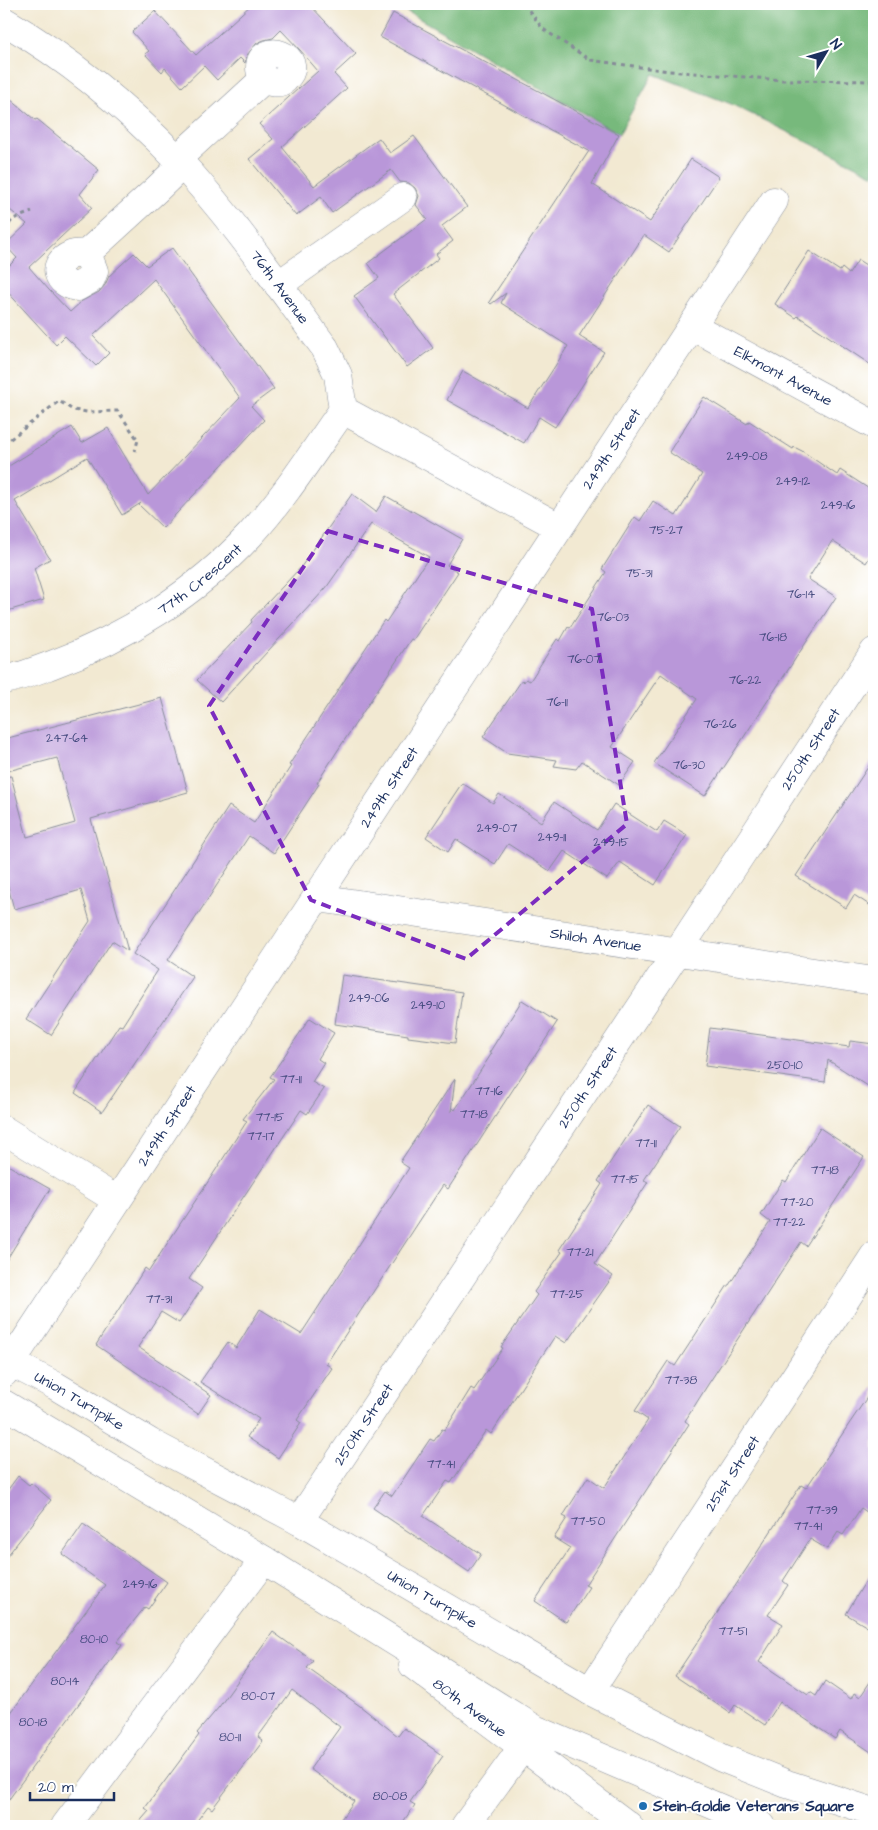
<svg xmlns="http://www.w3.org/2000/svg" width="878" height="1830" viewBox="0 0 878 1830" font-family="'Architects Daughter',sans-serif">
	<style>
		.forest { fill: #77b97c; stroke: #49746d }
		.building { fill: #b997d9 }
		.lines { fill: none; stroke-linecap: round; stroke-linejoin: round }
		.minor-casing { stroke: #868c98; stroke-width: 29 }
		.major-casing { stroke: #868c98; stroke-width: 29 }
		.path { stroke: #868c98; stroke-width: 3; stroke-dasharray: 4 4; stroke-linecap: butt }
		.minor { stroke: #fff; stroke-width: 28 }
		.major { stroke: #fff; stroke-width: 28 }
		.marked { fill: none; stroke: #7b2cbf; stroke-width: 4; stroke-dasharray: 10 6; stroke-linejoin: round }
		.poi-dot { fill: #1f6fb2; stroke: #fff; stroke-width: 2 }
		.labels { text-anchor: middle; stroke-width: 4; stroke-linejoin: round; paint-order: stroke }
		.number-label { font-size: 12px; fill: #42497d }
		.street-label { font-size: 15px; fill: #1b2f5e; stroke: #fff }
		.poi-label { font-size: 15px; font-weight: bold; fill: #1b2f5e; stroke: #fff; text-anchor: start }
	</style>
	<rect width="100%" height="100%" fill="#fff"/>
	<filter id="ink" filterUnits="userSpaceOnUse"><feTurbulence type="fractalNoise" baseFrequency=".02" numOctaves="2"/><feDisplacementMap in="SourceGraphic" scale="10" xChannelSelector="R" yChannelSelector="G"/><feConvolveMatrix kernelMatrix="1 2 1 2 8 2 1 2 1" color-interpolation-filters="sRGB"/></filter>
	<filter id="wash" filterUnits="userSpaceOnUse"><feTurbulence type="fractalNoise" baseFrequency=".0096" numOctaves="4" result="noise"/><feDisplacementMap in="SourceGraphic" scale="20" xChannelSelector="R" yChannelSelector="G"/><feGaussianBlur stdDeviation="1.12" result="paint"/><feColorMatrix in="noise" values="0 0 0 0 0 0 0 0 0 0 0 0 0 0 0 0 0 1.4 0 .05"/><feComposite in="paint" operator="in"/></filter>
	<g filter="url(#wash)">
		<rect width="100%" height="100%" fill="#f2e9d2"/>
		<path class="forest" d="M 394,4 L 874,4 L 874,175 L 731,104 L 653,74 L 619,134 Z"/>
		<g id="blocks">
			<path class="building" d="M 252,4 L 309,4 L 356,54 L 334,74 L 347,88 L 282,147 L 314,186 L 379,138 L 390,153 L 414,136 L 467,207 L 442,226 L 453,241 L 436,254 L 439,258 L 393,294 L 433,348 L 407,367 L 354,296 L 379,278 L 368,263 L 427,219 L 416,205 L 419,196 L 415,188 L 409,183 L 400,182 L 391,170 L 332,213 L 321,197 L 296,216 L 249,159 L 273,139 L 259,124 L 318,71 L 300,50 L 281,30 L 273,38 L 264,40 L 257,43 L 247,55 L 245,63 L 240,58 L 217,80 L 204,66 L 182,87 L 165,68 L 162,72 L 145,54 L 149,51 L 132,32 L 155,11 L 196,55 Z
				M 393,13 L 619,134 L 592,184 L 650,222 L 691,159 L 719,177 L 669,252 L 644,235 L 579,336 L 604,352 L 555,427 L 539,417 L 524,443 L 447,400 L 463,371 L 528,408 L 568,346 L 501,303 L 506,293 L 491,304 L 489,302 L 589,151 L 380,37 Z
				M 4,94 L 35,120 L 37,119 L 99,170 L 80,194 L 92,208 L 29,267 L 49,290 L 70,312 L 82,301 L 99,292 L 105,285 L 109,276 L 134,253 L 147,266 L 172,248 L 274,389 L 251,406 L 264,420 L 163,528 L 139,505 L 141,503 L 122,515 L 87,457 L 15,501 L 50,559 L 34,568 L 44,600 L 4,612 L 4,469 L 72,427 L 82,443 L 108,428 L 148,495 L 240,398 L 154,279 L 93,336 L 109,353 L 96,366 L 65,336 L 56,345 L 4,288 L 4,271 L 17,258 L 5,245 L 27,224 L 4,205 Z
				M 809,251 L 840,271 L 842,268 L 849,274 L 858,260 L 874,270 L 874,367 L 798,316 L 796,318 L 775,304 Z
				M 704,397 L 747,424 L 749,421 L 793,449 L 794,447 L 802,451 L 837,475 L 840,470 L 874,492 L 874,550 L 866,563 L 832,541 L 808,579 L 836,597 L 705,796 L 654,763 L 697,699 L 661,674 L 612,747 L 635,762 L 619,785 L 582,761 L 576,769 L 554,766 L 557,760 L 507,753 L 483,737 L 522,680 L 524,682 L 526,679 L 530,681 L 557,639 L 560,641 L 568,627 L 570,628 L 606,572 L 602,569 L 635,517 L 640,521 L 653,501 L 676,516 L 702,474 L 669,452 Z
				M 352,494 L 376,512 L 386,496 L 462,539 L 447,565 L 458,572 L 413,640 L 411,639 L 336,753 L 317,783 L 319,784 L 274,853 L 249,836 L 168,960 L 193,977 L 102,1112 L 75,1093 L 119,1025 L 122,1026 L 158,970 L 133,954 L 229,806 L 254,823 L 291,766 L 289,765 L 384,620 L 386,622 L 429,557 L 371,524 L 326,588 L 221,702 L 197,680 L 252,622 L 251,620 L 301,567 Z
				M 162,698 L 188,792 L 91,819 L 128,951 L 112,941 L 51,1035 L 26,1019 L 90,921 L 81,890 L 14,909 L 4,871 L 4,777 L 11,776 L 27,837 L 75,823 L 57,758 L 4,772 L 4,739 Z
				M 874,758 L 874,908 L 854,895 L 846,908 L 796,876 Z
				M 462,783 L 493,803 L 499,794 L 541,822 L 554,802 L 597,830 L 614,804 L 657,832 L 664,821 L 687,835 L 655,885 L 620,862 L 607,879 L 564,851 L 550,871 L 508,844 L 495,864 L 456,839 L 448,852 L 426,837 Z
				M 342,975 L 462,992 L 455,1043 L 408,1037 L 408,1035 L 335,1024 Z
				M 522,1000 L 557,1022 L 448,1189 L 443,1185 L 326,1364 L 332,1368 L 297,1420 L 301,1423 L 278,1458 L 247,1437 L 259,1419 L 200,1382 L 228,1342 L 236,1348 L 260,1309 L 301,1334 L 409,1168 L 400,1162 L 455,1079 L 451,1112 L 453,1108 L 455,1110 L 492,1053 L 489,1053 Z
				M 310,1018 L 334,1033 L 318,1059 L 324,1063 L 312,1082 L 324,1089 L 307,1114 L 301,1110 L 189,1279 L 202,1288 L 179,1323 L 161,1312 L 138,1347 L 211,1395 L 198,1414 L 96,1345 L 145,1268 L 149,1271 L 219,1165 L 247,1121 L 243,1119 L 274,1079 L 270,1077 Z
				M 710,1028 L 849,1047 L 850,1041 L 874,1044 L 874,1090 L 828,1060 L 825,1082 L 705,1066 Z
				M 648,1105 L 680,1126 L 644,1180 L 648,1182 L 595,1264 L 613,1276 L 566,1343 L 555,1336 L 491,1434 L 486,1430 L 451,1483 L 447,1481 L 423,1516 L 481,1554 L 469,1572 L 373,1508 L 385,1491 L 392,1496 L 430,1439 L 434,1441 L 442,1429 L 445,1430 L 471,1388 L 474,1390 L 503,1348 L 501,1347 L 537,1295 L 534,1292 L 562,1252 L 559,1250 L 602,1184 L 598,1181 Z
				M 820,1128 L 864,1157 L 806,1246 L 801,1242 L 707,1386 L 685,1421 L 689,1424 L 585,1585 L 589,1587 L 566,1622 L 535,1601 L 570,1548 L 554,1538 L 567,1518 L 563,1516 L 588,1477 L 604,1488 L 648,1420 L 635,1411 L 668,1361 L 675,1366 L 728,1285 L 729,1285 L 770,1222 L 761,1215 L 783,1180 L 786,1182 Z
				M 4,1163 L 50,1189 L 4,1264 Z
				M 874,1387 L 874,1517 L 861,1508 L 843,1535 L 838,1532 L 827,1549 L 810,1539 L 783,1581 L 788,1585 L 768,1615 L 783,1624 L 759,1662 L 808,1695 L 810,1692 L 816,1696 L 825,1681 L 851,1699 L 854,1693 L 860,1697 L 874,1676 L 874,1754 L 840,1731 L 835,1739 L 780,1702 L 765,1725 L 735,1705 L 730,1713 L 675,1676 L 732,1591 L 801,1485 L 806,1488 Z
				M 18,1476 L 29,1485 L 31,1483 L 51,1500 L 4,1560 L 4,1495 Z
				M 83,1524 L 167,1582 L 148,1609 L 145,1607 L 117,1642 L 122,1645 L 4,1806 L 4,1722 L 105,1585 L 62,1554 Z
				M 874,1567 L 874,1631 L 846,1614 Z
				M 273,1632 L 313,1661 L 307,1668 L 360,1706 L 398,1736 L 404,1728 L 443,1756 L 410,1802 L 415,1805 L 400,1826 L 336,1826 L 354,1801 L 310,1769 L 340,1727 L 292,1690 L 258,1737 L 263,1741 L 212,1809 L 208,1806 L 193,1826 L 136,1826 L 149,1811 L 145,1808 L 199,1735 L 197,1733 L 219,1707 Z"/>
		</g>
	</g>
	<g filter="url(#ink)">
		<use href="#blocks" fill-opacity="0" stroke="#868c98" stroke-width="1"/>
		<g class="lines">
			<defs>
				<g id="minor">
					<path id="s1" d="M 4,21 C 67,58 127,107 178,160 C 232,218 278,285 325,348 L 338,375 L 343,410 L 559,527"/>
					<path d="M 177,159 L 263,80 C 262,76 260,72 260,68 C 260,40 308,57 285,79 C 279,85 271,82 263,80"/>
					<path d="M 87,253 L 94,271 L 91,279 L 77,287 C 57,284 50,264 71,255 C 76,253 81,254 87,253 L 156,190 L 182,165"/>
					<path d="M 278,285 L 403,197"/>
					<path id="s2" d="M 692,326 L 874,425"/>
					<path id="s3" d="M 4,680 C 20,677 35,671 51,665 C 125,638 196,593 250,535 C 285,497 313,452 343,410"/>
					<path id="s4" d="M 318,898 L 874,981"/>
					<path d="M 4,1130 L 117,1200"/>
					<path id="s5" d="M 4,1373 L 774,201"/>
					<path id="s6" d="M 299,1521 L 678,951 L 874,652"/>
					<path id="s7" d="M 413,1665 L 629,1826"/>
					<path id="s8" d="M 590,1691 L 874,1256"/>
					<path d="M 65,1826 L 264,1560"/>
					<path d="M 465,1826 L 533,1733"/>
				</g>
				<g id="major">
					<path id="s9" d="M 4,1359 L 56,1386 L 151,1443 L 299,1521 L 590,1691 L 722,1758 L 787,1784 L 874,1812"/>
					<path d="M 4,1404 L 264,1560 L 535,1729 L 762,1826"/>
				</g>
			</defs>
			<use href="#minor" class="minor-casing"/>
			<use href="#major" class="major-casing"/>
			<path class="path" d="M 524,4 L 543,29 L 590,60 L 669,71 L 782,80 L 874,81
				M 4,230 L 13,219 L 32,212
				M 4,444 L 59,401 L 73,410 L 87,412 L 118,411 L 138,440 L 135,451"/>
			<use href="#minor" class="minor"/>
			<use href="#major" class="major"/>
		</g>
	</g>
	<path class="marked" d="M 328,531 L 592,609 L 627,824 L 466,959 L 311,900 L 209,706 Z"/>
	<circle class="poi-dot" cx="643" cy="1806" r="5"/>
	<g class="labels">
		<g class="number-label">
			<text x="747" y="460">249-08</text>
			<text x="793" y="485">249-12</text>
			<text x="838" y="509">249-16</text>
			<text x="666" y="534">75-27</text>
			<text x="639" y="577">75-31</text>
			<text x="801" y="598">76-14</text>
			<text x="613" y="621">76-03</text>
			<text x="773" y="641">76-18</text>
			<text x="584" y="663">76-07</text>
			<text x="745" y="684">76-22</text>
			<text x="557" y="706">76-11</text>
			<text x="720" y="728">76-26</text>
			<text x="67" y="742">247-64</text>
			<text x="689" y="769">76-30</text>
			<text x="497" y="832">249-07</text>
			<text x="552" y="841">249-11</text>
			<text x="611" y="846">249-15</text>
			<text x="369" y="1002">249-06</text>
			<text x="428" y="1009">249-10</text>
			<text x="785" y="1069">250-10</text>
			<text x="291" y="1083">77-11</text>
			<text x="489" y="1095">77-16</text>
			<text x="474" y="1118">77-18</text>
			<text x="270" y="1121">77-15</text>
			<text x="261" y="1140">77-17</text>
			<text x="646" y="1147">77-11</text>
			<text x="825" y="1174">77-18</text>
			<text x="625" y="1183">77-15</text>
			<text x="797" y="1206">77-20</text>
			<text x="789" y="1226">77-22</text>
			<text x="580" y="1256">77-21</text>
			<text x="567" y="1298">77-25</text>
			<text x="159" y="1303">77-31</text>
			<text x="681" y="1384">77-38</text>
			<text x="441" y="1468">77-41</text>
			<text x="822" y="1514">77-39</text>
			<text x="588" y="1525">77-50</text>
			<text x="808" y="1530">77-41</text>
			<text x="140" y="1588">249-16</text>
			<text x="733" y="1635">77-51</text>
			<text x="94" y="1643">80-10</text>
			<text x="65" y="1685">80-14</text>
			<text x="258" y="1700">80-07</text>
			<text x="33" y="1726">80-18</text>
			<text x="230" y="1741">80-11</text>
			<text x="390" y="1800">80-08</text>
		</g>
		<g class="street-label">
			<text dy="5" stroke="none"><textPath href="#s1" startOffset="386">76th Avenue</textPath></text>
			<text dy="5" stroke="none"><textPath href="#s2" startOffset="104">Elkmont Avenue</textPath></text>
			<text dy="5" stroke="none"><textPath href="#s5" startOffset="1106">249th Street</textPath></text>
			<text dy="5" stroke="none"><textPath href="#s3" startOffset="222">77th Crescent</textPath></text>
			<text dy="5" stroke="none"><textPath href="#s6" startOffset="926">250th Street</textPath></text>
			<text dy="5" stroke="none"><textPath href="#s5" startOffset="701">249th Street</textPath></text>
			<text dy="5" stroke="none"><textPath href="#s4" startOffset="281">Shiloh Avenue</textPath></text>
			<text dy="5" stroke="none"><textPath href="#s6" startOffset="521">250th Street</textPath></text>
			<text dy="5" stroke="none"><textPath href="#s5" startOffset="296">249th Street</textPath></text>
			<text dy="5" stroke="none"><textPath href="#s9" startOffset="86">Union Turnpike</textPath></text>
			<text dy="5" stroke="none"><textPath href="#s6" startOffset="116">250th Street</textPath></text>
			<text dy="5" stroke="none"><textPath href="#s8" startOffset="260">251st Street</textPath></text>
			<text dy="5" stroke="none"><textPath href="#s9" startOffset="491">Union Turnpike</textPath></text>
			<text dy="5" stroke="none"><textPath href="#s7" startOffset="71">80th Avenue</textPath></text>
		</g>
		<g class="poi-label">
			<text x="653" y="1811">Stein-Goldie Veterans Square</text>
		</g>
	</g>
	<rect width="878" height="1830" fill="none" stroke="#fff" stroke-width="20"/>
	<g transform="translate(826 52) rotate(52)" stroke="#ffffff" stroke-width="4" paint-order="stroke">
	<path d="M0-4L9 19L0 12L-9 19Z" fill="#1b2f5e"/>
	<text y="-8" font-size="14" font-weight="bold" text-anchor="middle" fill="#1b2f5e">N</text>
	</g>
	<path d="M30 1792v8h84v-8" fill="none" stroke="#1b2f5e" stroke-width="2.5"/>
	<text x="38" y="1792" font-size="15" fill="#1b2f5e" stroke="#ffffff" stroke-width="4" paint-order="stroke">20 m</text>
</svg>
